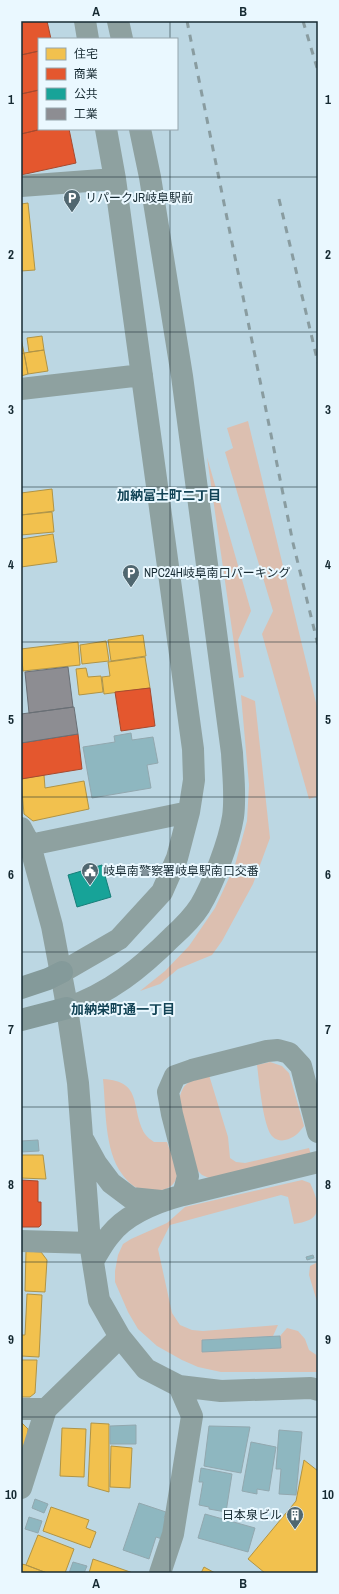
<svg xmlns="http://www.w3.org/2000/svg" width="339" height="1594" viewBox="0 0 339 1594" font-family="'Archivo Narrow','Noto Sans JP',sans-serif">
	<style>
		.green { fill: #dcbfb0 }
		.homes { fill: #f2c14e; stroke: #b09446 }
		.shops { fill: #e4572e; stroke: #a64a2f }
		.public { fill: #17a398; stroke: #177f79 }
		.industry { fill: #8d8d92; stroke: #696f75 }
		.building { fill: #8eb7c0; stroke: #92a8af }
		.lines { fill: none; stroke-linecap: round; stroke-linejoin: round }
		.minor { stroke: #8ea1a0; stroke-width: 22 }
		.major { stroke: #849a9a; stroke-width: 22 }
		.rail { stroke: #899ca0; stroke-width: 3; stroke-dasharray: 7 7; stroke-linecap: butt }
		.grid { fill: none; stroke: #162a32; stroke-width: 1; stroke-opacity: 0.55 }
		.labels { text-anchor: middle; stroke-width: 4; stroke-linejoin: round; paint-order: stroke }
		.poi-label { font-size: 12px; fill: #162a32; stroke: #eaf8ff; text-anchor: start }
		.neighbourhood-label { font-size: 13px; font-weight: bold; fill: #124355; stroke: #eaf8ff }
		.neatline { fill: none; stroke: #162a32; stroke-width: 1.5 }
		.grid-label { font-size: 13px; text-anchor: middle; font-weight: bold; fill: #162a32 }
	</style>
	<rect width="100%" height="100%" fill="#bcd7e3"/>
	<path class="green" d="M 248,421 L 318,711 L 318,796 L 309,799 L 262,634 L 273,611 L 225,452 L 233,448 L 227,428 Z
		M 207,457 L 251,611 L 238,640 L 244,677 L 239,678 Z
		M 241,695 L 255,701 L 270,838 L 253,884 L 222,941 L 212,955 L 178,969 L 160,984 L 140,991 L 165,971 L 189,946 L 215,908 L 235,865 L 247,821 L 249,785 Z
		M 270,1062 L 282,1066 L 289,1073 L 304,1126 C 298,1134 294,1138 285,1140 C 281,1141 276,1140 273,1137 C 263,1129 259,1079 257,1065 Z
		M 209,1075 L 228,1137 L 230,1158 L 236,1162 L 245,1163 L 309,1148 L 311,1155 L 209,1178 L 202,1175 L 197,1170 L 179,1101 C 183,1080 191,1081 209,1075 Z
		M 103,1079 C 144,1081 130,1109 145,1134 C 147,1137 151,1140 154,1142 L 167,1142 C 170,1151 177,1166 177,1174 C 176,1192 153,1193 140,1189 C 133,1187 126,1180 122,1174 C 104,1150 106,1107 103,1079 Z
		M 302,1180 L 310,1183 C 315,1194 324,1213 309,1220 C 305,1222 299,1223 294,1224 L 288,1197 L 281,1195 L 170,1225 L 158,1249 L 172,1313 L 180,1325 L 192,1330 L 203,1331 L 278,1325 L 273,1336 L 202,1340 L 202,1352 L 281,1348 L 280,1336 L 287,1328 L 298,1331 L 305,1339 L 309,1350 L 318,1356 L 318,1372 L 221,1372 L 198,1367 L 182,1360 L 157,1346 L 138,1329 L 128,1312 L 115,1282 L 115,1271 L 118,1255 L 123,1244 L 131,1239 L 167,1223 L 185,1207 Z
		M 318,1262 L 318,1305 L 309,1275 L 310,1266 Z"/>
	<path class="homes" d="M 28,203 L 35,270 L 21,271 L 21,204 Z
		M 42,336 L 44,350 L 29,352 L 27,338 Z
		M 21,338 L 24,353 L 21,354 Z
		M 44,350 L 48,371 L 28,374 L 24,353 Z
		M 24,353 L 28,374 L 21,376 L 21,354 Z
		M 52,489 L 54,511 L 21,515 L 21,493 Z
		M 52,512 L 54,532 L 21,535 L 21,515 Z
		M 53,534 L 57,562 L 21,567 L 21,539 Z
		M 143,635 L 146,656 L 111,661 L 108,640 Z
		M 106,641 L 109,661 L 82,664 L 80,645 Z
		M 78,642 L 80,665 L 23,671 L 21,649 Z
		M 145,657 L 150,688 L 104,694 L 102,677 L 110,676 L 108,662 Z
		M 86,668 L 88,677 L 101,676 L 103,692 L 79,695 L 76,669 Z
		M 44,775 L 45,788 L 84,781 L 89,809 L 33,821 L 24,814 L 21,779 Z
		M 21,1155 L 43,1155 L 46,1179 L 21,1178 Z
		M 26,1251 L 41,1252 L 47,1260 L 45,1292 L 25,1291 Z
		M 27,1294 L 42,1295 L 39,1357 L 21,1356 L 21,1335 L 25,1335 Z
		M 21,1360 L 37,1360 L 35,1393 L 30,1397 L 21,1397 Z
		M 21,1422 L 28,1429 L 27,1449 L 21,1463 Z
		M 91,1423 L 109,1424 L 109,1492 L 88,1486 Z
		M 62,1428 L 86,1429 L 84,1477 L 60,1476 Z
		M 111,1446 L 132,1448 L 130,1488 L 110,1487 Z
		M 304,1460 L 318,1471 L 318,1573 L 265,1573 L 248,1559 L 296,1501 Z
		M 51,1507 L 89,1520 L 86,1528 L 96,1532 L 90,1548 L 43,1531 Z
		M 38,1535 L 74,1549 L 65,1573 L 47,1573 L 26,1565 Z
		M 93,1559 L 133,1573 L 89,1573 Z
		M 22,1564 L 26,1565 L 47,1573 L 21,1573 Z
		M 204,1567 L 215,1573 L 201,1573 Z"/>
	<path class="shops" d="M 21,21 L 47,21 L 51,39 L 39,39 L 39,51 L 21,55 Z
		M 39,51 L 39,90 L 21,94 L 21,55 Z
		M 39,90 L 39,129 L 42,129 L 21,134 L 21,94 Z
		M 42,129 L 69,129 L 76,163 L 21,175 L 21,134 Z
		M 150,688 L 155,726 L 121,731 L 115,692 Z
		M 78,734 L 82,769 L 21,779 L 21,743 Z
		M 21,1180 L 38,1181 L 38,1202 L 41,1202 L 41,1225 L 39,1227 L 21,1227 Z"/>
	<path class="public" d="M 102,865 L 111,897 L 77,907 L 68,875 Z"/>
	<path class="industry" d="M 68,667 L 73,707 L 29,713 L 25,672 Z
		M 74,707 L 78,734 L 21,743 L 21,714 Z"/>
	<path class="building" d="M 131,733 L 132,740 L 153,737 L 158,763 L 147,765 L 151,788 L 92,798 L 83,747 L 115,742 L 114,736 Z
		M 38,1140 L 39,1151 L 21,1152 L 21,1141 Z
		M 313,1255 L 314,1258 L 307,1260 L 306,1257 Z
		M 280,1336 L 281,1348 L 202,1352 L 202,1340 Z
		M 136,1425 L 136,1444 L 110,1444 L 110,1426 Z
		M 209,1426 L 250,1427 L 241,1473 L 204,1466 Z
		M 279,1430 L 302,1432 L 296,1495 L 279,1494 L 281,1469 L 276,1469 Z
		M 251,1442 L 276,1447 L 269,1491 L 257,1489 L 257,1494 L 242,1491 Z
		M 201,1468 L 232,1474 L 226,1512 L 209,1509 L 209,1507 L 199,1505 L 203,1482 L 199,1482 Z
		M 35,1499 L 48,1504 L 44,1513 L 32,1508 Z
		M 139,1503 L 166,1512 L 164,1518 L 171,1521 L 165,1540 L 156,1537 L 149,1559 L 123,1550 Z
		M 205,1514 L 255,1528 L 248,1552 L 198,1538 Z
		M 29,1517 L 42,1521 L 38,1533 L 25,1529 Z
		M 73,1562 L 87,1566 L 84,1573 L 69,1573 Z"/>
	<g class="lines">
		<path class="minor" d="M 85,21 L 88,39
			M 118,21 L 122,39
			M 21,186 L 115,179
			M 21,389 L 142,375
			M 21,828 L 30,845 L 52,926 L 65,995 L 78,1083 L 90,1243 L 99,1300 L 120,1337 L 146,1369 L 179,1386 L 221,1391 L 311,1388 L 318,1390
			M 30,845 L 189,812
			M 62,972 L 119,939 L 162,892 L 177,858 L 189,812 L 194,780 L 193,749 L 115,179 L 106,129
			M 67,1008 C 110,993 141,968 172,937 C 182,928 193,917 200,906 C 213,884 229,842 233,817 C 236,797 233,774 232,753 L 182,376 L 150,177 L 140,129
			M 84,1141 L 96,1163 L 111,1183 L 131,1198 L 161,1201
			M 183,1195 L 318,1162
			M 21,1241 L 90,1243
			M 93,1261 C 98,1253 103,1243 110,1235 C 127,1213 157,1202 183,1195 L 188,1176 L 172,1114 L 168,1092 L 175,1076 L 192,1070 L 267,1051 L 278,1050 L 289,1053 L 301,1066 L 318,1132
			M 21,1409 L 46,1409
			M 21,1488 L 46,1409 L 120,1337
			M 160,1573 L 173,1534 L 192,1416 L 179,1386"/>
		<path class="major" d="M 21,988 L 48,979 L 62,972
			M 21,1020 L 67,1008"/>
		<path class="rail" d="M 187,21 L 293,543 L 318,645
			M 303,21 L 318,71
			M 279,199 L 318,363"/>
	</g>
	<path class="grid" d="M 170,21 L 170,39M 170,129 L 170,1573M 21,177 L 318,177M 21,332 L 318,332M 21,487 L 318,487M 21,642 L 318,642M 21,797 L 318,797M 21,952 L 318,952M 21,1107 L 318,1107M 21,1262 L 318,1262M 21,1417 L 318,1417"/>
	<defs>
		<symbol id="parking-pin" viewBox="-11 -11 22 30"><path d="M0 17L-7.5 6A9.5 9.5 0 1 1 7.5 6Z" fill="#506770" stroke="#eaf8ff"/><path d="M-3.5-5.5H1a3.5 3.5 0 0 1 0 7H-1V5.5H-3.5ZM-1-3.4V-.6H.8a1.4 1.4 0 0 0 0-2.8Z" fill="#fff"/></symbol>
		<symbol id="civic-pin" viewBox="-11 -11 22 30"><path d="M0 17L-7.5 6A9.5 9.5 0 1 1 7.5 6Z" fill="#506770" stroke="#eaf8ff"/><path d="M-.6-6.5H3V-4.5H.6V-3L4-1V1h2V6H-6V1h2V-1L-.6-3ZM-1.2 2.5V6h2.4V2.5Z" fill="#fff"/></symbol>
		<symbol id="building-pin" viewBox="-11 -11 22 30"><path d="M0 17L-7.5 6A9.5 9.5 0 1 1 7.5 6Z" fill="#506770" stroke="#eaf8ff"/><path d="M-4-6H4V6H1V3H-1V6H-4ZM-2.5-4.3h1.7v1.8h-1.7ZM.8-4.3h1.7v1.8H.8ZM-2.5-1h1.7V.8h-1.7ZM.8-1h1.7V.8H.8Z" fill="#fff"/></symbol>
	</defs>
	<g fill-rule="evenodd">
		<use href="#parking-pin" x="62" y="188" width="20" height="27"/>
		<use href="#parking-pin" x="121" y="563" width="20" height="27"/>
		<use href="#civic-pin" x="80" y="861" width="20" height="27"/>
		<use href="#building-pin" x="285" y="1505" width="20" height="27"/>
	</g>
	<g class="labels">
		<g class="poi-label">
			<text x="85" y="202">リパークJR岐阜駅前</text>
			<text x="144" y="577">NPC24H岐阜南口パーキング</text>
			<text x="103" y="875">岐阜南警察署岐阜駅南口交番</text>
			<text x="282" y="1519" text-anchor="end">日本泉ビル</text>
		</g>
		<g class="neighbourhood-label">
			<text x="169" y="500">加納富士町二丁目</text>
			<text x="123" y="1014">加納栄町通一丁目</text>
		</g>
	</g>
	<rect width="339" height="1594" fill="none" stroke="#eaf8ff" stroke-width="44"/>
	<rect x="38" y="38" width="140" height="92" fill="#eaf8ff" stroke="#95a6ad"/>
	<rect x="46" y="48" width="20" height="12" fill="#f2c14e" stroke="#95a6ad"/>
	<text x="74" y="58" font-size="12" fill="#162a32">住宅</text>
	<rect x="46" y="68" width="20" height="12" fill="#e4572e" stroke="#95a6ad"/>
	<text x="74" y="78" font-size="12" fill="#162a32">商業</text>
	<rect x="46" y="88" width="20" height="12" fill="#17a398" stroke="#95a6ad"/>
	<text x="74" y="98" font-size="12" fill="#162a32">公共</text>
	<rect x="46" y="108" width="20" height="12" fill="#8d8d92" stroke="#95a6ad"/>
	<text x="74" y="118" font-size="12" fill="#162a32">工業</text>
	<rect x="22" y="22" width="295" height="1550" class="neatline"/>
	<g class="grid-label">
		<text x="96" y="16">A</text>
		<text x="243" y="16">B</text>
		<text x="11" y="104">1</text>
		<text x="328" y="104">1</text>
		<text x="11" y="259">2</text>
		<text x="328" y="259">2</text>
		<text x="11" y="414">3</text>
		<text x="328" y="414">3</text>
		<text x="11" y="569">4</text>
		<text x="328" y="569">4</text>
		<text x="11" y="724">5</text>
		<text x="328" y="724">5</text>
		<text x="11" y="879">6</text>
		<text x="328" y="879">6</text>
		<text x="11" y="1034">7</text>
		<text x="328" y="1034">7</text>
		<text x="11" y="1189">8</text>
		<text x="328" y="1189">8</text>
		<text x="11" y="1344">9</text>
		<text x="328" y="1344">9</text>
		<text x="11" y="1499">10</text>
		<text x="328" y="1499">10</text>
		<text x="96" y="1588">A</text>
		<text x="243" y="1588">B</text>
	</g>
</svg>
